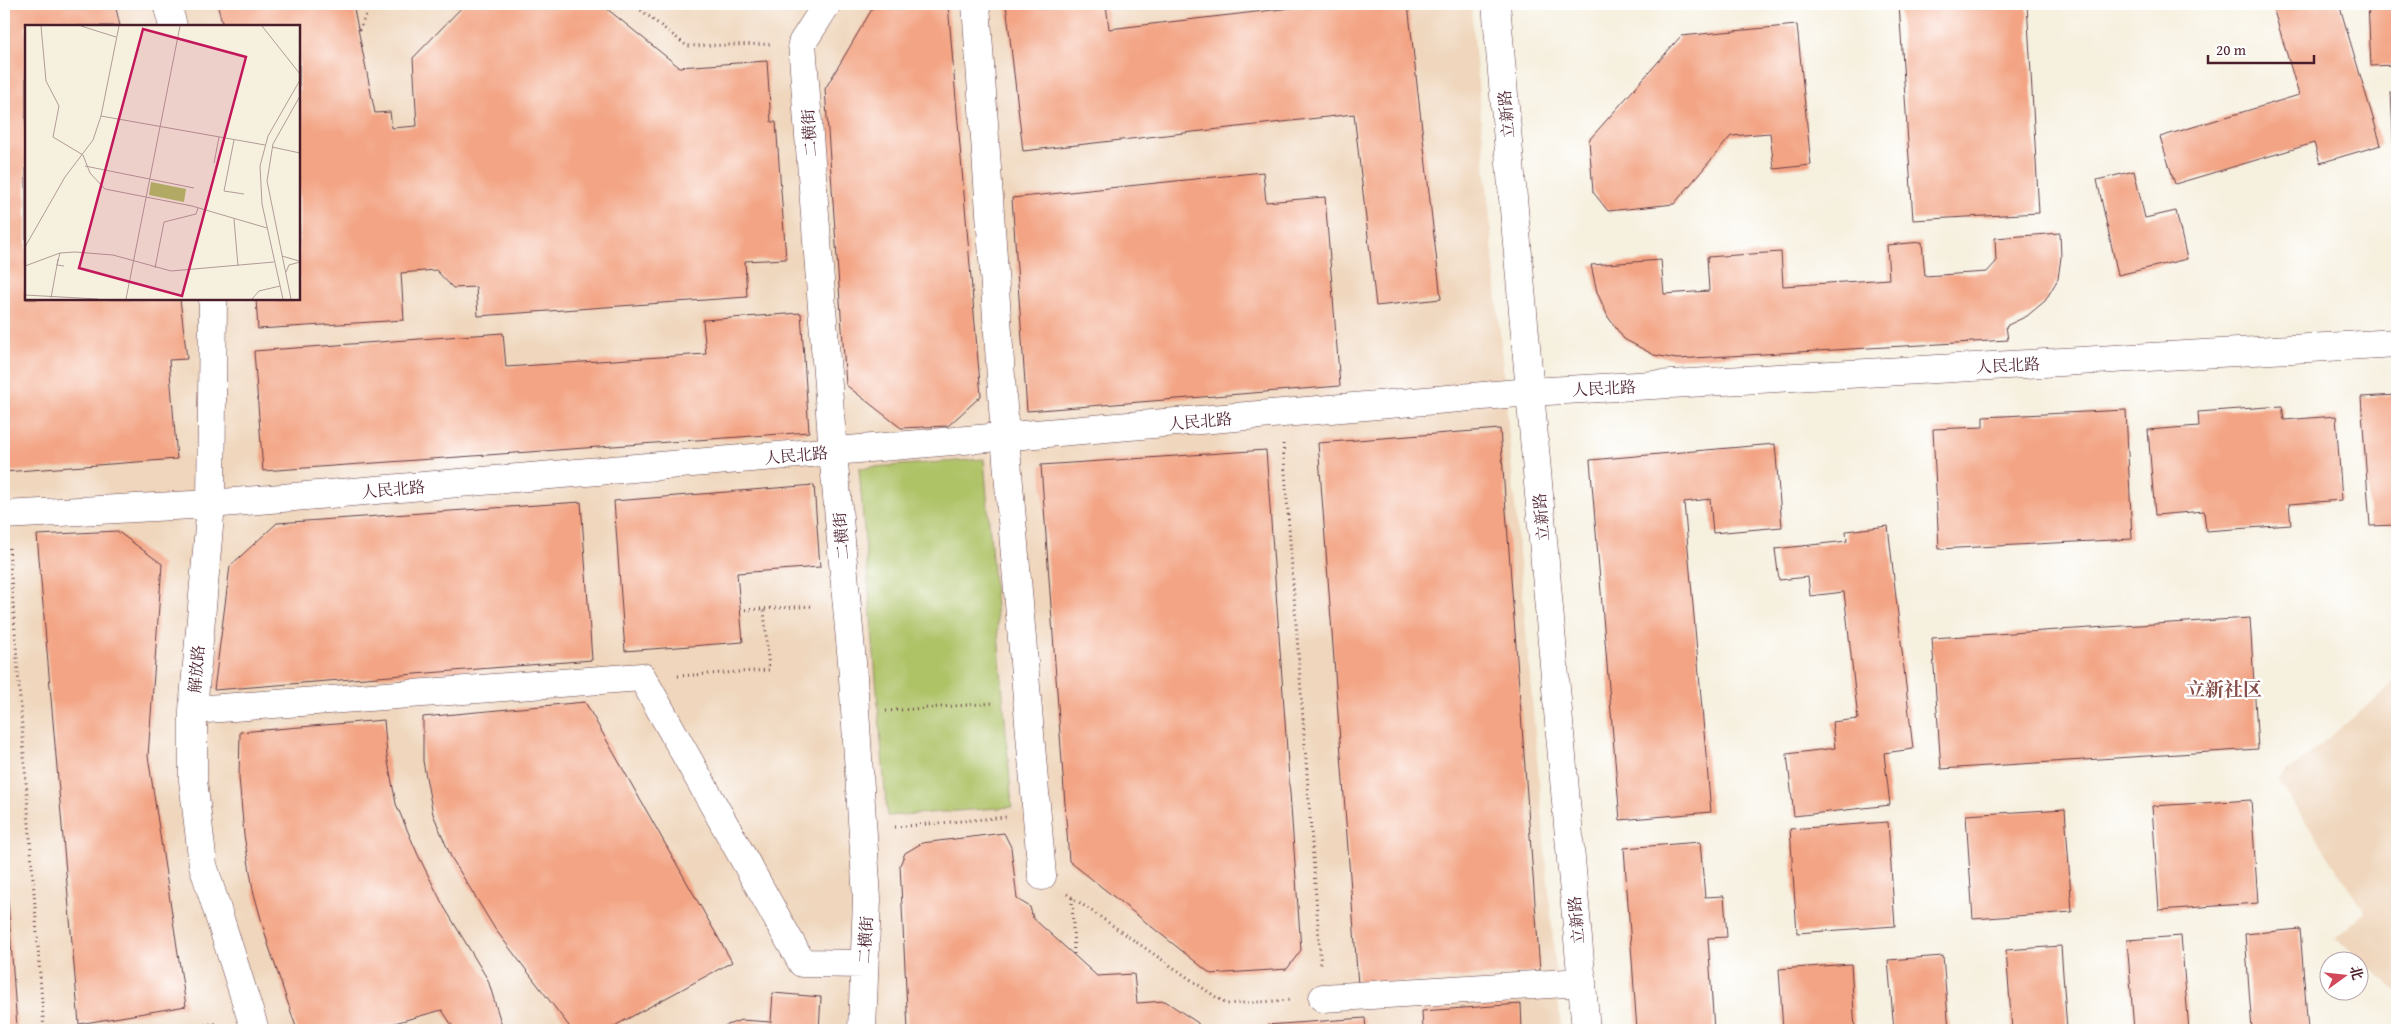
<svg xmlns="http://www.w3.org/2000/svg" width="2401" height="1034" viewBox="0 0 2401 1034" font-family="'Gentium Book Plus','Noto Serif SC',serif">
	<style>
		.built { fill: #efd6bc; fill-rule: evenodd }
		.green { fill: #aec266; stroke: #7c7048 }
		.building { fill: #f3a484 }
		.lines { fill: none; stroke-linecap: round; stroke-linejoin: round }
		.minor-casing { stroke: #643e46; stroke-width: 29 }
		.path { stroke: #643e46; stroke-width: 3; stroke-dasharray: 1 4; stroke-linecap: butt }
		.minor { stroke: #fff; stroke-width: 28 }
		.labels { text-anchor: middle; stroke-width: 5; stroke-linejoin: round; paint-order: stroke }
		.street-label { font-size: 16px; fill: #4a1f2b; stroke: #fff }
		.quarter-label { font-size: 19px; font-weight: bold; fill: #854e4a; stroke: #fff }
		.inset-road { fill: none; stroke: #b19c97; stroke-width: 1 }
		.view { fill: #c2185b; fill-opacity: 0.15; stroke: #c2185b; stroke-width: 2.5 }
		.inset-edge { fill: none; stroke: #4a1f2b; stroke-width: 2.5 }
	</style>
	<rect width="100%" height="100%" fill="#fff"/>
	<filter id="ink" filterUnits="userSpaceOnUse"><feTurbulence type="fractalNoise" baseFrequency=".02" numOctaves="2"/><feDisplacementMap in="SourceGraphic" scale="10" xChannelSelector="R" yChannelSelector="G"/><feConvolveMatrix kernelMatrix="1 2 1 2 8 2 1 2 1" color-interpolation-filters="sRGB"/></filter>
	<filter id="wash" filterUnits="userSpaceOnUse"><feTurbulence type="fractalNoise" baseFrequency=".0096" numOctaves="4" result="noise"/><feDisplacementMap in="SourceGraphic" scale="20" xChannelSelector="R" yChannelSelector="G"/><feGaussianBlur stdDeviation="1.12" result="paint"/><feColorMatrix in="noise" values="0 0 0 0 0 0 0 0 0 0 0 0 0 0 0 0 0 1.4 0 .05"/><feComposite in="paint" operator="in"/></filter>
	<g filter="url(#wash)">
		<rect width="100%" height="100%" fill="#f6f0df"/>
		<path class="built" d="M 4,4 L 1471,4 L 1561,1030 L 4,1030 ZM 26,26 L 299,26 L 299,299 L 26,299 Z
			M 2397,681 L 2397,991 L 2335,938 L 2365,912 L 2278,780 Z"/>
		<path class="green" d="M 984,459 L 1012,807 L 887,816 L 859,468 Z"/>
		<g id="blocks">
			<path class="building" d="M 4,4 L 115,4 L 120,26 L 26,26 L 26,299 L 180,299 L 187,359 L 169,360 L 177,459 L 4,472 Z
				M 217,4 L 353,4 L 375,113 L 390,112 L 392,128 L 417,126 L 413,58 L 465,4 L 601,4 L 679,67 L 767,61 L 771,122 L 776,122 L 786,259 L 745,261 L 747,297 L 478,316 L 476,287 L 453,288 L 436,270 L 401,273 L 404,320 L 258,329 L 256,299 L 299,299 L 299,26 L 223,26 Z
				M 875,4 L 948,4 L 981,396 L 948,426 L 901,428 L 846,385 L 825,89 Z
				M 1006,4 L 1106,4 L 1109,29 L 1325,4 L 1408,4 L 1441,299 L 1376,306 L 1354,114 L 1023,151 Z
				M 1899,4 L 2027,4 L 2039,213 L 1913,220 Z
				M 2272,4 L 2339,4 L 2381,145 L 2320,163 L 2314,143 L 2175,184 L 2160,137 L 2299,95 Z
				M 2368,4 L 2397,4 L 2397,65 L 2371,66 Z
				M 1797,25 L 1811,165 L 1774,169 L 1770,133 L 1731,136 L 1674,204 L 1608,211 L 1593,192 L 1589,140 L 1681,36 Z
				M 2391,92 L 2397,92 L 2397,196 L 2396,196 Z
				M 2134,171 L 2145,218 L 2176,211 L 2187,259 L 2118,275 L 2097,180 Z
				M 1263,172 L 1266,202 L 1325,197 L 1340,386 L 1027,411 L 1012,198 Z
				M 2060,233 L 2061,257 L 2058,279 L 2045,301 L 2027,316 L 2006,326 L 2008,340 L 1677,359 L 1654,355 L 1624,339 L 1608,317 L 1597,292 L 1591,265 L 1661,260 L 1664,294 L 1709,291 L 1707,257 L 1781,252 L 1783,286 L 1889,279 L 1887,245 L 1922,242 L 1925,276 L 1987,272 L 1996,262 L 1995,238 Z
				M 801,313 L 809,432 L 263,471 L 254,351 L 503,333 L 506,367 L 706,354 L 703,320 Z
				M 2397,395 L 2397,525 L 2370,526 L 2361,397 Z
				M 2282,406 L 2284,420 L 2336,416 L 2342,500 L 2289,504 L 2291,525 L 2206,531 L 2204,511 L 2155,515 L 2148,430 L 2199,426 L 2198,412 Z
				M 2126,410 L 2132,539 L 1939,549 L 1933,429 L 1983,427 L 1983,417 Z
				M 1500,429 L 1540,971 L 1358,985 L 1318,443 Z
				M 1775,444 L 1782,527 L 1713,533 L 1710,499 L 1684,502 L 1711,812 L 1620,820 L 1590,460 Z
				M 1266,450 L 1301,950 L 1287,969 L 1211,974 L 1069,861 L 1041,465 Z
				M 814,485 L 820,567 L 737,573 L 743,642 L 625,651 L 614,501 Z
				M 581,502 L 592,660 L 214,690 L 230,566 L 277,523 Z
				M 1888,526 L 1913,749 L 1884,753 L 1890,805 L 1794,816 L 1787,754 L 1835,748 L 1832,722 L 1858,719 L 1844,592 L 1810,596 L 1808,577 L 1779,580 L 1775,549 L 1847,541 L 1846,531 Z
				M 117,531 L 162,564 L 148,756 L 186,1006 L 79,1024 L 37,535 Z
				M 2250,618 L 2258,749 L 1941,769 L 1932,638 Z
				M 4,680 L 7,711 L 4,711 Z
				M 585,702 L 732,962 L 607,1030 L 572,1030 L 495,929 L 451,857 L 433,814 L 423,761 L 423,717 Z
				M 384,720 L 387,756 L 396,804 L 418,855 L 443,905 L 488,980 L 502,1026 L 491,1030 L 455,1030 L 442,1010 L 369,1030 L 299,1030 L 296,1027 L 268,944 L 253,890 L 244,835 L 239,777 L 240,732 Z
				M 2251,800 L 2258,903 L 2159,910 L 2152,806 Z
				M 2065,809 L 2072,912 L 1973,919 L 1966,815 Z
				M 1888,822 L 1895,926 L 1797,933 L 1790,829 Z
				M 1004,833 L 1011,847 L 1017,899 L 1030,907 L 1033,918 L 1097,976 L 1134,974 L 1137,1003 L 1165,1001 L 1198,1023 L 1199,1030 L 908,1030 L 900,865 L 905,853 L 922,843 Z
				M 1700,842 L 1705,897 L 1724,896 L 1727,937 L 1708,938 L 1714,1030 L 1637,1030 L 1624,848 Z
				M 4,845 L 17,1027 L 4,1028 Z
				M 2300,929 L 2308,1030 L 2252,1030 L 2245,934 Z
				M 2181,936 L 2189,1030 L 2134,1030 L 2127,940 Z
				M 2061,946 L 2067,1030 L 2012,1030 L 2006,950 Z
				M 1943,956 L 1949,1030 L 1894,1030 L 1888,960 Z
				M 1851,964 L 1855,1030 L 1783,1030 L 1779,969 Z
				M 773,993 L 821,997 L 819,1030 L 714,1030 L 741,1020 L 771,1022 Z
				M 1521,1004 L 1522,1030 L 1423,1030 L 1422,1011 Z
				M 1365,1018 L 1366,1030 L 1267,1030 L 1267,1025 Z"/>
		</g>
	</g>
	<g filter="url(#ink)">
		<use href="#blocks" fill-opacity="0" stroke="#643e46" stroke-width="1"/>
		<g class="lines">
			<defs>
				<path id="minor" d="M 167,4 L 173,26
					M 827,4 L 802,43 L 833,452 L 852,662 L 867,899 L 862,1030
					M 976,4 L 1005,437 L 1042,876
					M 1496,4 L 1586,1030
					M 213,299 L 211,504 L 193,710 L 193,780 L 203,865 L 255,1030
					M 4,515 L 211,504 L 1530,392 L 2397,343
					M 193,710 L 642,677 L 802,963 L 864,964
					M 1323,998 L 1582,982"/>
			</defs>
			<use href="#minor" class="minor-casing"/>
			<path class="path" d="M 633,4 L 687,46 L 770,44
				M 359,30 L 371,4
				M 1283,444 L 1321,967
				M 9,548 L 44,1030
				M 740,610 L 814,606
				M 678,676 L 769,670 L 764,609
				M 886,711 L 995,703
				M 895,827 L 1006,817
				M 1067,894 L 1226,1004 L 1291,1000
				M 1072,898 L 1074,955
				M 170,1030 L 219,1023"/>
			<use href="#minor" class="minor"/>
		</g>
	</g>
	<g class="labels">
		<g class="street-label">
			<text transform="translate(1506 114) rotate(-95)" y="6">立新路</text>
			<text transform="translate(809 133) rotate(-94)" y="6">二横街</text>
			<text transform="translate(2008 365) rotate(-3)" y="6">人民北路</text>
			<text transform="translate(1604 388) rotate(-3)" y="6">人民北路</text>
			<text transform="translate(1200 421) rotate(-5)" y="6">人民北路</text>
			<text transform="translate(796 455) rotate(-5)" y="6">人民北路</text>
			<text transform="translate(393 489) rotate(-5)" y="6">人民北路</text>
			<text transform="translate(1541 517) rotate(-95)" y="6">立新路</text>
			<text transform="translate(841 536) rotate(-95)" y="6">二横街</text>
			<text transform="translate(196 669) rotate(-85)" y="6">解放路</text>
			<text transform="translate(1576 920) rotate(-95)" y="6">立新路</text>
			<text transform="translate(865 940) rotate(-87)" y="6">二横街</text>
		</g>
		<g class="quarter-label">
			<text x="2224" y="696">立新社区</text>
		</g>
	</g>
	<g transform="translate(25 25)">
		<rect width="275" height="275" fill="#f6f0df"/>
		<path d="M 126,157 L 161,164 L 159,177 L 124,170 Z" fill="#aec266"/>
		<path class="inset-road" d="M 16,1 L 21,56 L 34,81 L 28,112 L 58,130 L 65,148 L 80,164 L 167,181 L 242,203M 56,1 L 91,12M 237,1 L 275,49M 76,91 L 240,120M 209,115 L 199,166 L 219,169M 247,122 L 275,128M 189,138 L 194,112M 60,141 L 169,163M 209,194 L 213,241M 0,222 L 40,152 L 68,115 L 76,91 L 94,1M 257,231 L 274,236M 33,234 L 32,240 L 35,228M 0,241 L 35,228 L 50,227 L 88,230 L 146,246 L 249,237M 130,243 L 139,197 L 171,189 L 173,183M 261,247 L 264,240 L 275,237M 0,270 L 73,274M 26,273 L 32,240 L 39,241M 101,274 L 155,1M 227,274 L 234,266 L 255,261M 258,274 L 237,179 L 235,141 L 243,111 L 275,55M 266,274 L 242,156 L 248,119 L 275,71"/>
		<path class="view" d="M 118,4 L 221,32 L 157,271 L 54,243 Z"/>
		<rect width="275" height="275" class="inset-edge"/>
	</g>
	<rect width="2401" height="1034" fill="none" stroke="#fff" stroke-width="20"/>
	<g transform="translate(2344 976) rotate(75)"><circle r="24" fill="#ffffff" stroke="#b7a5aa"/>
	<path d="M0-4L9 19L0 12L-9 19Z" fill="#d1495b"/>
	<text y="-8" font-size="14" font-weight="bold" text-anchor="middle" fill="#4a1f2b">北</text>
	</g>
	<path d="M2208 55v8h106v-8" fill="none" stroke="#4a1f2b" stroke-width="2.5"/>
	<text x="2216" y="55" font-size="15" fill="#4a1f2b" stroke="#ffffff" stroke-width="4" paint-order="stroke">20 m</text>
</svg>
